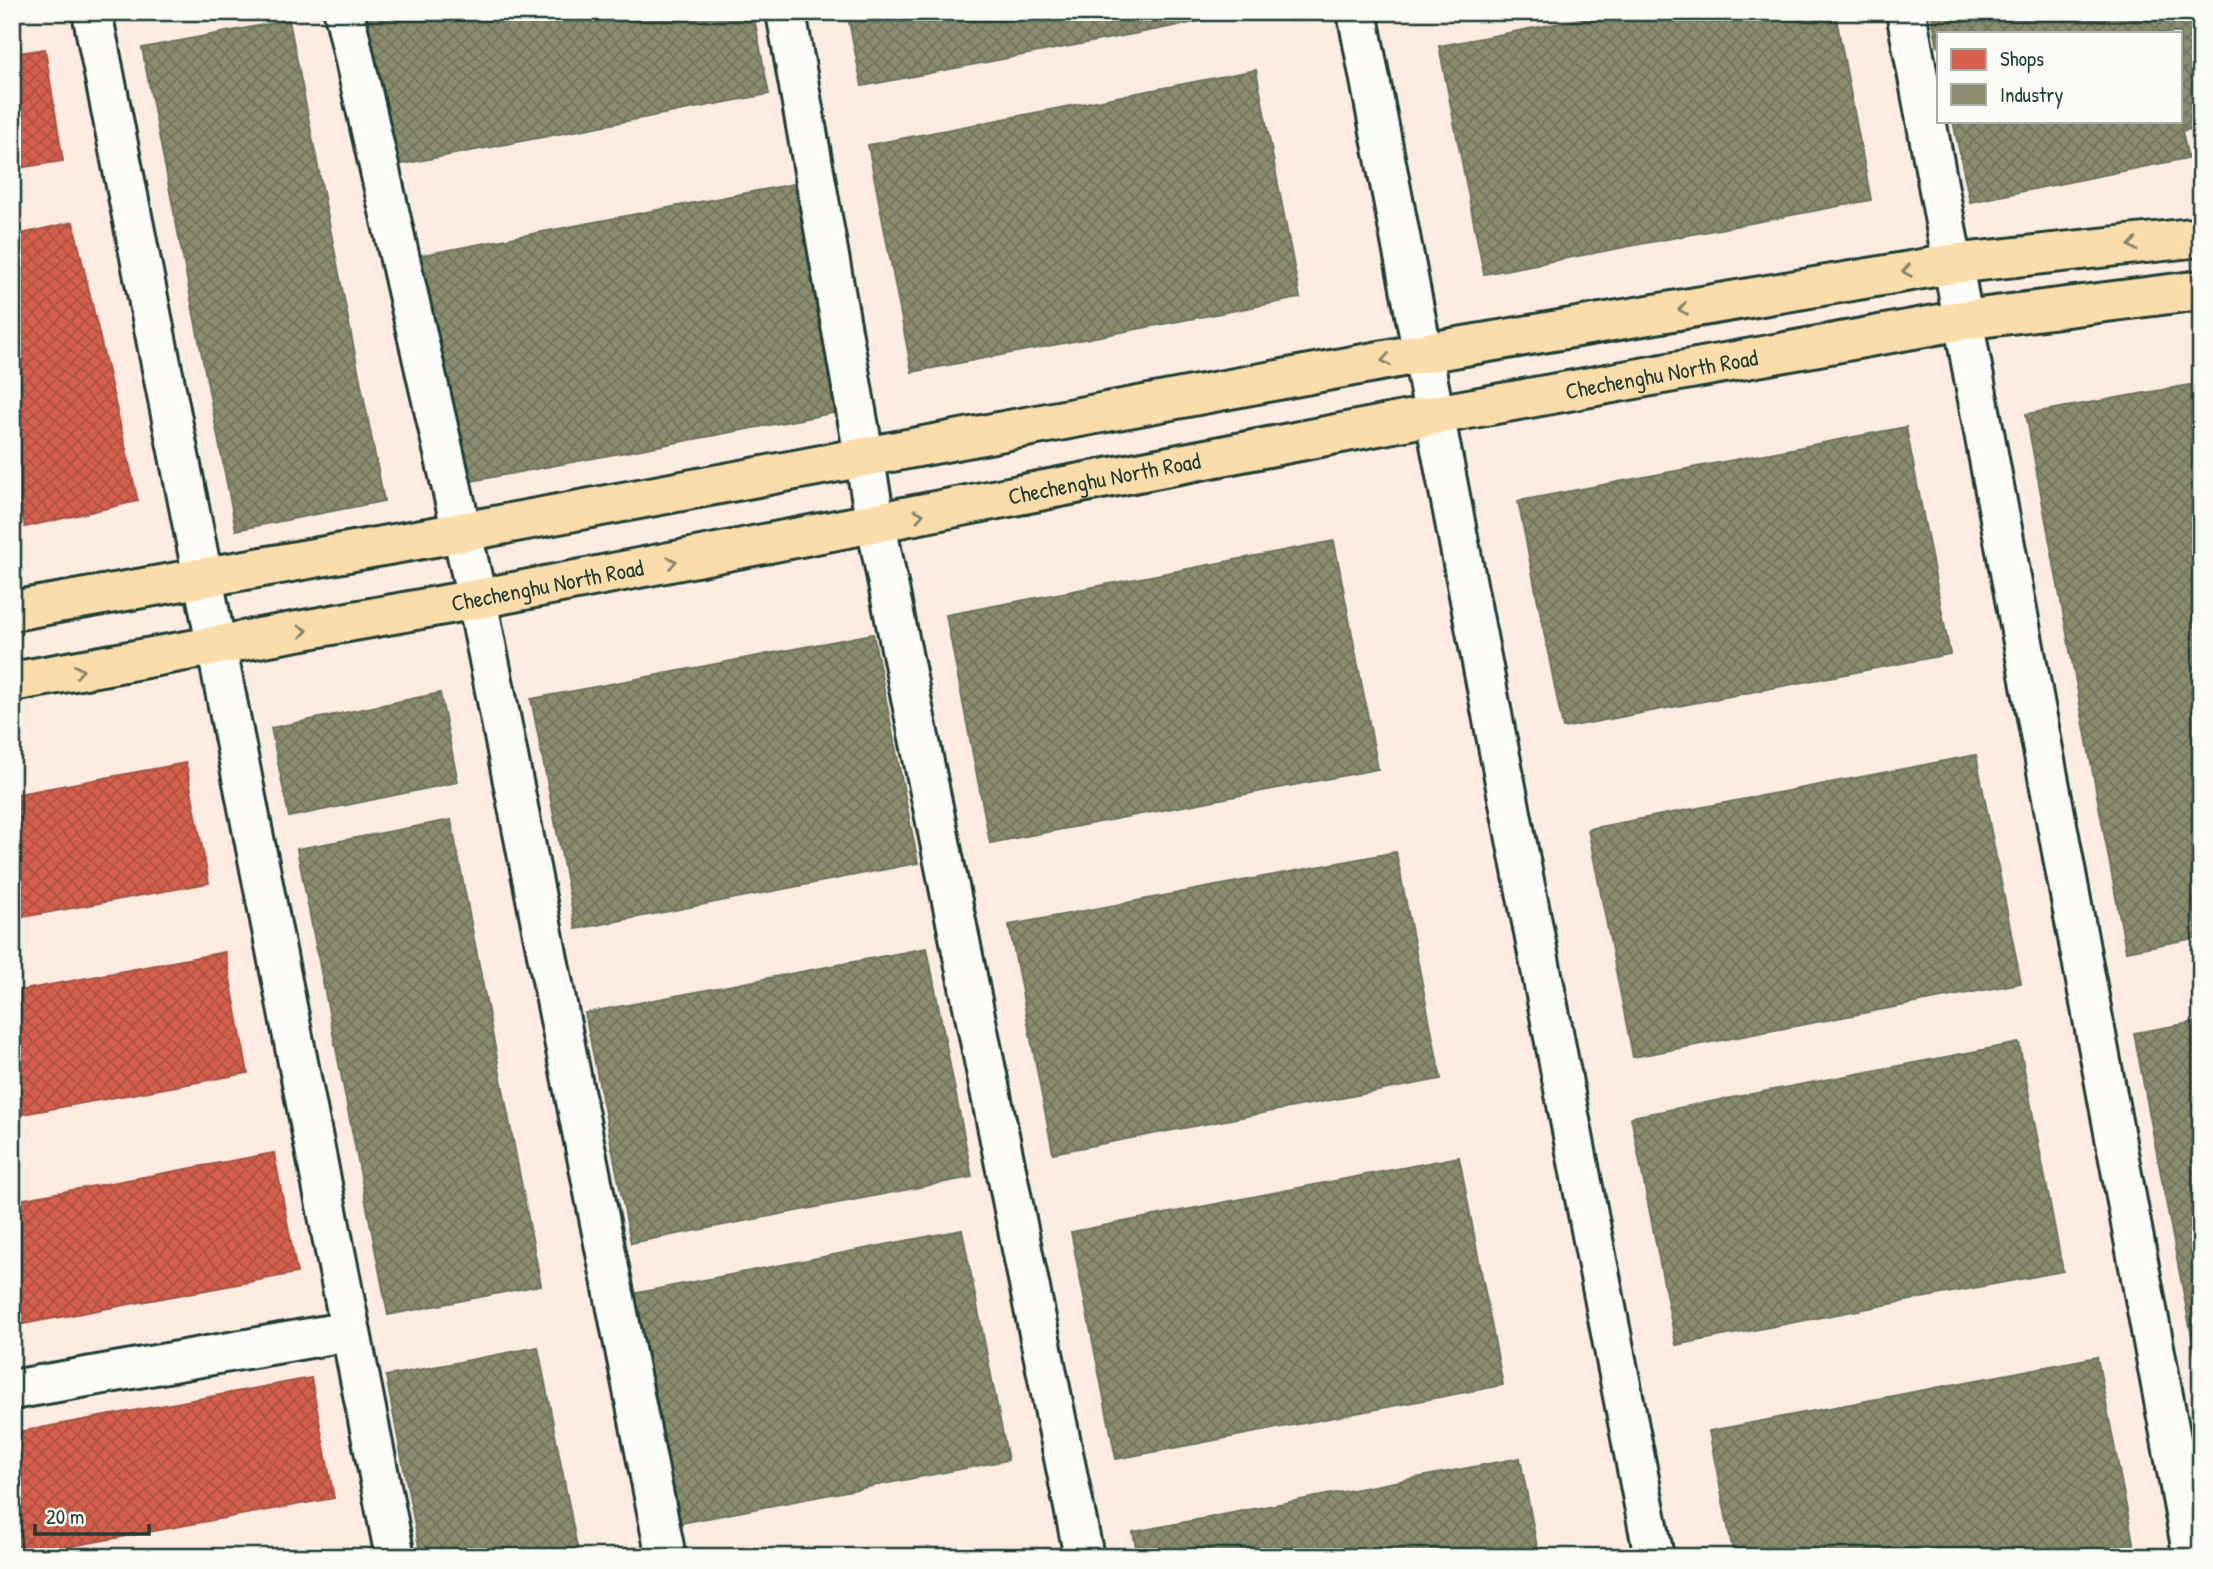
<svg xmlns="http://www.w3.org/2000/svg" width="2213" height="1569" viewBox="0 0 2213 1569" font-family="'Patrick Hand',sans-serif">
	<style>
		.built { fill: #feece3; fill-rule: evenodd }
		.shops { fill: url(#shops-cross-hatch); stroke: #9f5646; stroke-width: 2 }
		.industry { fill: url(#industry-cross-hatch); stroke: #6b745d; stroke-width: 2 }
		.lines { fill: none; stroke-linecap: round; stroke-linejoin: round }
		.minor-casing { stroke: #1f3d34; stroke-width: 44 }
		.major-casing { stroke: #1f3d34; stroke-width: 44 }
		.minor { stroke: #fdfcf7; stroke-width: 38 }
		.major { stroke: #fbddab; stroke-width: 38 }
		.oneway { stroke: #82856a }
		.labels { text-anchor: middle; stroke-width: 7; stroke-linejoin: round; paint-order: stroke }
		.street-label { font-size: 23px; fill: #1f3d34; stroke: #fdfcf7 }
	</style>
	<defs>
		<pattern id="shops-cross-hatch" width="8" height="8" patternUnits="userSpaceOnUse" patternTransform="scale(1.75)"><rect width="8" height="8" fill="#d6604d"/><path d="M0 0l8 8M0 8l8-8" fill="none" stroke="#ad5041"/></pattern>
		<pattern id="industry-cross-hatch" width="8" height="8" patternUnits="userSpaceOnUse" patternTransform="scale(1.75)"><rect width="8" height="8" fill="#8c8c6e"/><path d="M0 0l8 8M0 8l8-8" fill="none" stroke="#72745b"/></pattern>
	</defs>
	<rect width="100%" height="100%" fill="#fdfcf7"/>
	<filter id="ink" filterUnits="userSpaceOnUse"><feTurbulence type="fractalNoise" baseFrequency=".0143" numOctaves="2"/><feDisplacementMap in="SourceGraphic" scale="14" xChannelSelector="R" yChannelSelector="G"/><feConvolveMatrix kernelMatrix="1 2 1 2 8 2 1 2 1" color-interpolation-filters="sRGB"/></filter>
	<g filter="url(#ink)">
		<path class="built" d="M 12,12 L 2201,12 L 2201,1557 L 12,1557 ZM 1938,33 L 2180,33 L 2180,121 L 1938,121 Z"/>
		<path class="shops" d="M 45,49 L 63,161 L 12,169 L 12,54 Z
			M 73,222 L 138,501 L 25,527 L 12,471 L 12,236 Z
			M 186,763 L 209,883 L 12,919 L 12,795 Z
			M 225,952 L 248,1073 L 12,1116 L 12,992 Z
			M 274,1153 L 297,1273 L 12,1326 L 12,1201 Z
			M 311,1378 L 334,1498 L 12,1557 L 12,1433 Z"/>
		<path class="industry" d="M 351,12 L 753,12 L 769,94 L 381,168 Z
			M 847,12 L 1248,12 L 862,86 Z
			M 1618,12 L 1835,12 L 1871,200 L 1484,274 L 1439,46 Z
			M 1931,12 L 2201,12 L 2201,127 L 2182,131 L 2188,158 L 1970,202 L 1953,121 L 2180,121 L 2180,33 L 1938,33 L 1938,48 Z
			M 289,20 L 384,501 L 236,530 L 142,48 Z
			M 1256,70 L 1300,298 L 912,372 L 868,145 Z
			M 804,182 L 849,410 L 461,483 L 417,256 Z
			M 2201,383 L 2201,937 L 2126,951 L 2026,414 Z
			M 1906,427 L 1950,654 L 1563,728 L 1518,501 Z
			M 1334,541 L 1378,769 L 990,843 L 946,615 Z
			M 873,634 L 918,863 L 576,929 L 531,699 Z
			M 440,693 L 458,782 L 289,817 L 271,728 Z
			M 1976,755 L 2021,983 L 1633,1057 L 1588,829 Z
			M 451,820 L 541,1285 L 388,1315 L 297,849 Z
			M 1396,852 L 1441,1079 L 1053,1153 L 1009,925 Z
			M 927,948 L 972,1177 L 631,1243 L 585,1013 Z
			M 2201,1021 L 2201,1385 L 2134,1033 Z
			M 2019,1043 L 2063,1271 L 1676,1345 L 1631,1117 Z
			M 1459,1157 L 1503,1385 L 1116,1459 L 1071,1232 Z
			M 962,1230 L 1008,1460 L 666,1526 L 621,1296 Z
			M 538,1347 L 579,1557 L 421,1557 L 386,1376 Z
			M 2097,1357 L 2136,1557 L 1734,1557 L 1709,1431 Z
			M 1520,1458 L 1539,1557 L 1138,1557 L 1133,1532 Z"/>
		<g class="lines">
			<defs>
				<path id="minor" d="M 92,12 L 395,1557
					M 344,12 L 477,599 L 666,1557
					M 786,12 L 876,524 L 1084,1557
					M 1357,12 L 1654,1557
					M 1906,12 L 2193,1557
					M 12,1390 L 350,1331"/>
				<g id="major">
					<path d="M 12,611 L 462,532 L 1423,353 L 1952,264 L 2201,237"/>
					<path id="s1" d="M 12,682 L 477,599 L 1435,415 L 1963,320 L 2201,290"/>
				</g>
			</defs>
			<use href="#minor" class="minor-casing"/>
			<use href="#major" class="major-casing"/>
			<use href="#minor" class="minor"/>
			<use href="#major" class="major"/>
		</g>
		<defs><path id="oneway-chevron" d="M-2-3.5L2.5 0L-2 3.5" fill="none" stroke-width="1.6" stroke-linecap="round" stroke-linejoin="round" transform="scale(1.75)"/></defs>
		<g class="oneway">
			<use href="#oneway-chevron" transform="translate(2133 245) rotate(174)"/>
			<use href="#oneway-chevron" transform="translate(1907 271) rotate(170)"/>
			<use href="#oneway-chevron" transform="translate(1683 309) rotate(170)"/>
			<use href="#oneway-chevron" transform="translate(1386 360) rotate(170)"/>
			<use href="#oneway-chevron" transform="translate(919 515) rotate(-11)"/>
			<use href="#oneway-chevron" transform="translate(672 562) rotate(-11)"/>
			<use href="#oneway-chevron" transform="translate(303 631) rotate(-10)"/>
			<use href="#oneway-chevron" transform="translate(79 671) rotate(-10)"/>
		</g>
	</g>
	<g class="labels">
		<g class="street-label">
			<text dy="8" stroke="none"><textPath href="#s1" startOffset="1678">Chechenghu North Road</textPath></text>
			<text dy="8" stroke="none"><textPath href="#s1" startOffset="1111">Chechenghu North Road</textPath></text>
			<text dy="8" stroke="none"><textPath href="#s1" startOffset="544">Chechenghu North Road</textPath></text>
		</g>
	</g>
	<rect width="2213" height="1569" fill="none" stroke="#fdfcf7" stroke-width="42"/>
	<rect x="21" y="21" width="2171" height="1527" fill="none" stroke="#1f3d34" stroke-width="2.5" filter="url(#ink)"/>
	<rect x="1937" y="32" width="245" height="91" fill="#fdfcf7" stroke="#a4b0a9" stroke-width="2"/>
	<rect x="1951" y="49" width="35" height="21" fill="#d6604d" stroke="#a4b0a9" stroke-width="2"/>
	<text x="2000" y="66" font-size="21" fill="#1f3d34">Shops</text>
	<rect x="1951" y="84" width="35" height="21" fill="#8c8c6e" stroke="#a4b0a9" stroke-width="2"/>
	<text x="2000" y="102" font-size="21" fill="#1f3d34">Industry</text>
	<path d="M35 1524v10h114v-10" fill="none" stroke="#1f3d34" stroke-width="3.5"/>
	<text x="46" y="1524" font-size="21" fill="#1f3d34" stroke="#fdfcf7" stroke-width="5" paint-order="stroke">20 m</text>
</svg>
